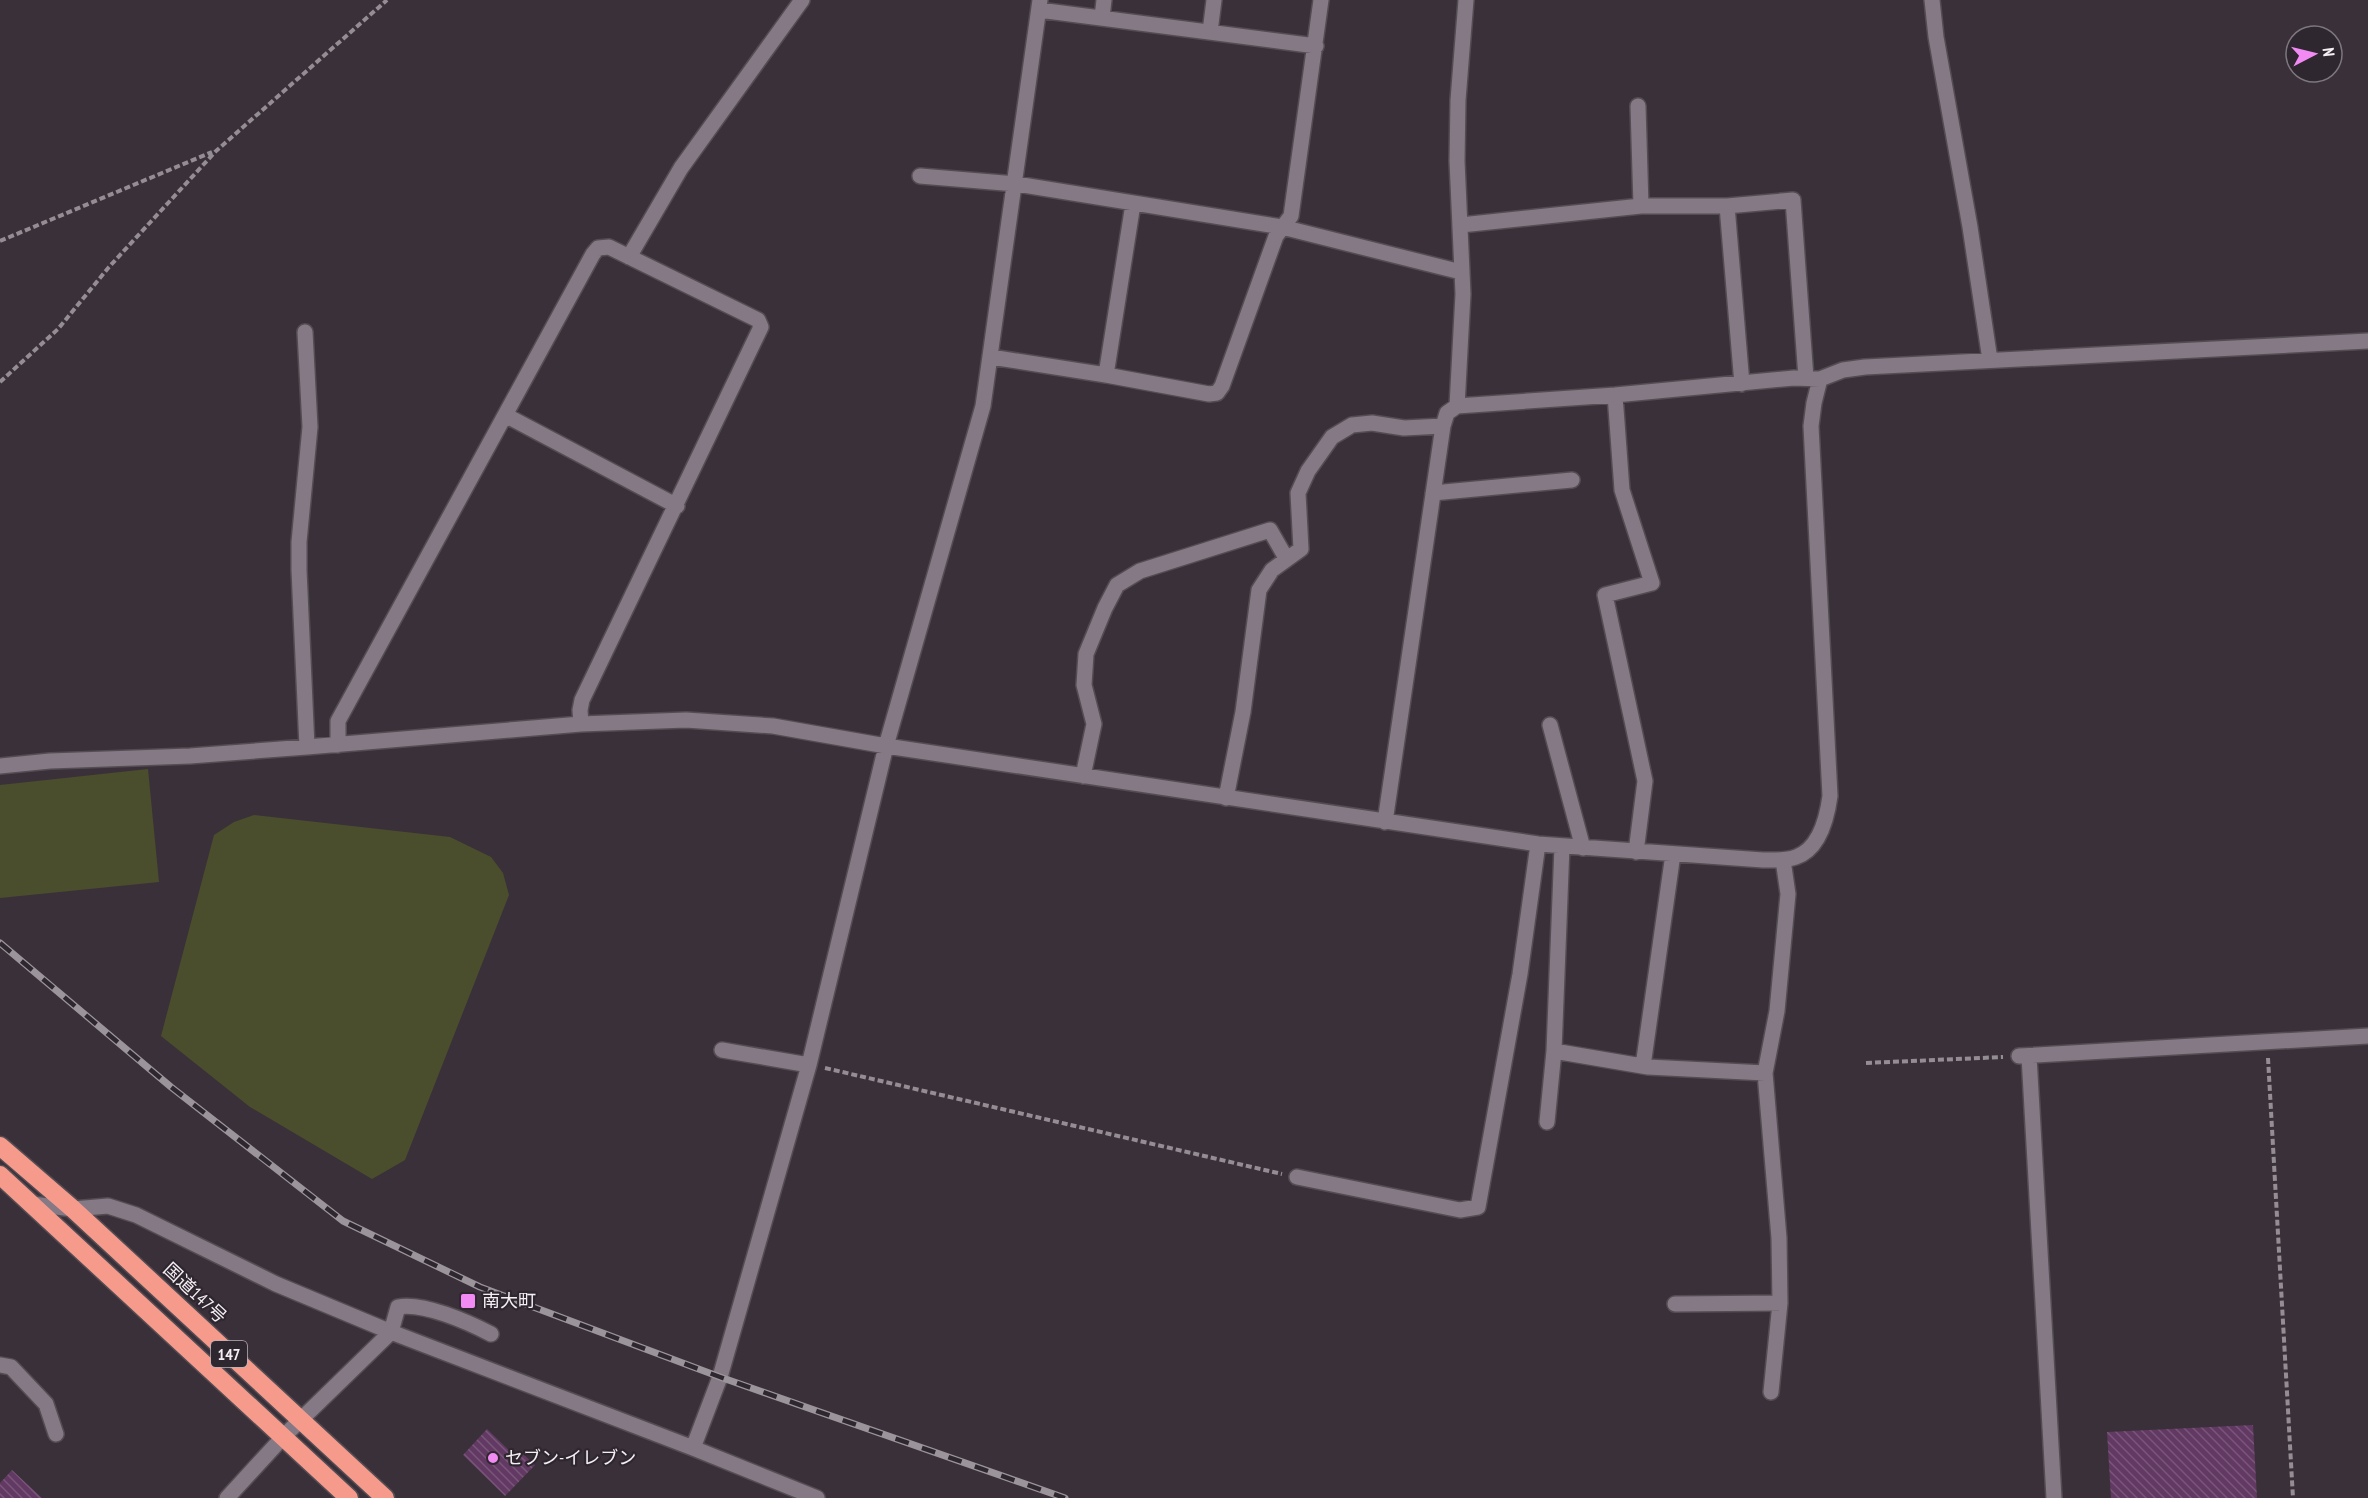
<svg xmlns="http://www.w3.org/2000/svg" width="2368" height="1498" viewBox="0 0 2368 1498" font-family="'PT Sans Narrow','Noto Sans JP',sans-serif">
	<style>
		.garden { fill: #4b4e2c }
		.building { fill: url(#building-back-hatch) }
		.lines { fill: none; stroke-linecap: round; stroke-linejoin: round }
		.minor-casing { stroke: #544c53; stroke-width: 18 }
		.highway-casing { stroke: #544c53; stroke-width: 21 }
		.path { stroke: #958d94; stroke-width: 4; stroke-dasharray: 6 3; stroke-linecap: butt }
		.minor { stroke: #847984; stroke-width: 15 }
		.highway { stroke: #f69b8c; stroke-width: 18 }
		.rail-casing { stroke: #9c949b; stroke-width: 7 }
		.rail { stroke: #2f272f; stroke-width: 4.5; stroke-dasharray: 14; stroke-linecap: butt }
		.poi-dot { fill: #f28af3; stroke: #2f272f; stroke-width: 2 }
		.labels { text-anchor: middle; stroke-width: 4.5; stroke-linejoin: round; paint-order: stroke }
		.shield { fill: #2f272f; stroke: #bab3b9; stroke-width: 1.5 }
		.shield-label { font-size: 16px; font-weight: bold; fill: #f5eff4 }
		.street-label { font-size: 18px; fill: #f5eff4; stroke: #2f272f }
		.poi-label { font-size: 18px; fill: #f5eff4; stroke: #2f272f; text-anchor: start }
	</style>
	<defs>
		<pattern id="building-back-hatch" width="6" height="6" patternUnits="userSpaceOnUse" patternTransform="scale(1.5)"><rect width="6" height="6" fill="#623962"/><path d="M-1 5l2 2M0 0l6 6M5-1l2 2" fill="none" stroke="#795679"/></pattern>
	</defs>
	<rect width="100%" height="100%" fill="#3a3039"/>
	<path class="garden" d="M 148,769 L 159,882 L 0,898 L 0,785 Z
		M 254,815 L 450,837 L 491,857 L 503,873 L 509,895 L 405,1160 L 372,1179 L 250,1107 L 161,1036 L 214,835 L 234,822 Z"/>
	<path class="building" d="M 2253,1425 L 2257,1498 L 2111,1498 L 2107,1432 Z
		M 487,1429 L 517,1458 L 522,1453 L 535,1465 L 505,1496 L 463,1455 Z
		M 12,1470 L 42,1498 L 0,1498 L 0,1483 Z"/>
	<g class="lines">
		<defs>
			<path id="minor" d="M 1932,0 L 1936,37 L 1970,227 L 1990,360
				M 1039,10 L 1316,46
				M 1102,18 L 1104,0
				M 1210,32 L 1214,0
				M 1638,106 L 1641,206
				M 920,176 L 1016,184 L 1282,227 L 1461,272
				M 1727,206 L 1742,384
				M 1461,225 L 1641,206 L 1727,206 L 1793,200 L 1806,378
				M 629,257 L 681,168 L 802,0
				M 305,332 L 310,427 L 299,542 L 299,570 L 307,747
				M 991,357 L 1106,375 L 1209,394 L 1217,393 L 1222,386 L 1276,236 L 1291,216 L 1321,0
				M 1106,375 L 1133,204
				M 1615,395 L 1622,490 L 1652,583 L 1605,595 L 1645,781 L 1636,852
				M 1457,406 L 1463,294 L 1457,161 L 1458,100 L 1466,0
				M 505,415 L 677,506
				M 1433,493 L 1572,480
				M 1550,725 L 1583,848
				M 338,745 L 338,721 L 593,254 L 598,248 L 609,247 L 758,320 L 761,327 L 582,700 L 580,710 L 581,724
				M 0,766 L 50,761 L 190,756 L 307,747 L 581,724 L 686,720 L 773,726 L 886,746 L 1538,844 L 1763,860 C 1774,860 1786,861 1796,857 C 1819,849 1827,818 1830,796 L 1811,426 L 1814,403 L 1820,379
				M 1083,776 L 1094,724 L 1084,685 L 1086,654 L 1105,608 L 1117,585 L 1140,571 L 1270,530 L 1286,558
				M 1226,798 L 1243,712 L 1259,590 L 1272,570 L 1301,549 L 1298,493 L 1308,471 L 1332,437 L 1352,425 L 1372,423 L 1404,428 L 1443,426
				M 1385,822 L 1443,426 L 1447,413 L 1457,406 L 1615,395 L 1794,378 L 1820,379 L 1843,370 L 1865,367 L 2368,341
				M 722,1050 L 809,1065
				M 1554,1051 L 1648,1067 L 1765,1073
				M 2019,1056 L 2368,1036
				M 2029,1056 L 2054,1498
				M 1643,1066 L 1673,854
				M 1547,1122 L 1554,1051 L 1562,846
				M 1297,1177 L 1460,1210 L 1478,1207 L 1520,974 L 1538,844
				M 32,1204 L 73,1209 L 108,1206 L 136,1215 L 276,1284 L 391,1332 L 693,1448 L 817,1498
				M 1675,1304 L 1780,1303
				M 0,1365 L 11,1367 L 46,1404 L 56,1434
				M 1771,1392 L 1780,1303 L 1779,1238 L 1765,1073 L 1777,1011 L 1788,894 L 1783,860
				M 693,1448 L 720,1377 L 809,1065 L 886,746 L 983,406 L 1040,0
				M 227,1498 L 284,1436 L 391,1332 L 398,1307 C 423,1302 468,1322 491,1334"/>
			<path id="highway" d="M 0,1146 L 73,1209 L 385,1498
				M 0,1175 L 349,1498"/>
		</defs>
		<use href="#minor" class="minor-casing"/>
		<use href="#highway" class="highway-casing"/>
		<path class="path" d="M 0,241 L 212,152
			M 0,382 L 58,329 L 109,267 L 216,151 L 387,0
			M 2268,1058 L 2293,1498
			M 1866,1063 L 2003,1057
			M 825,1068 L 1282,1174"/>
		<use href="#minor" class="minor"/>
		<use href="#highway" class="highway"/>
		<defs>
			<path id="rail" d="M 0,943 L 171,1087 L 343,1221 L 480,1287 L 720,1377 L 1065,1498"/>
		</defs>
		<use href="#rail" class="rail-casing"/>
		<use href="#rail" class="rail"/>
	</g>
	<g class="poi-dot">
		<rect x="460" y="1293" width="16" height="16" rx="3"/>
		<circle cx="493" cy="1458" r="6"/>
	</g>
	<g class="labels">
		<rect class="shield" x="211" y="1341" width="36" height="26" rx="4.5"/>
		<g class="shield-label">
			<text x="229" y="1360">147</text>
		</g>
		<g class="street-label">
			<text transform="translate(195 1293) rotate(43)" y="6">国道147号</text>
		</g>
		<g class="poi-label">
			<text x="482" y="1307">南大町</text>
			<text x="505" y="1464">セブン-イレブン</text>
		</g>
	</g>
	<g transform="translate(2314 54) rotate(83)"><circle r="28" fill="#2f272f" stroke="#7e777e" stroke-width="1.5"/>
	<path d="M0-4.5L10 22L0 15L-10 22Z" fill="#f28af3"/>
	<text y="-9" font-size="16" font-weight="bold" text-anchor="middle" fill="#f5eff4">N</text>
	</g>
</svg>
